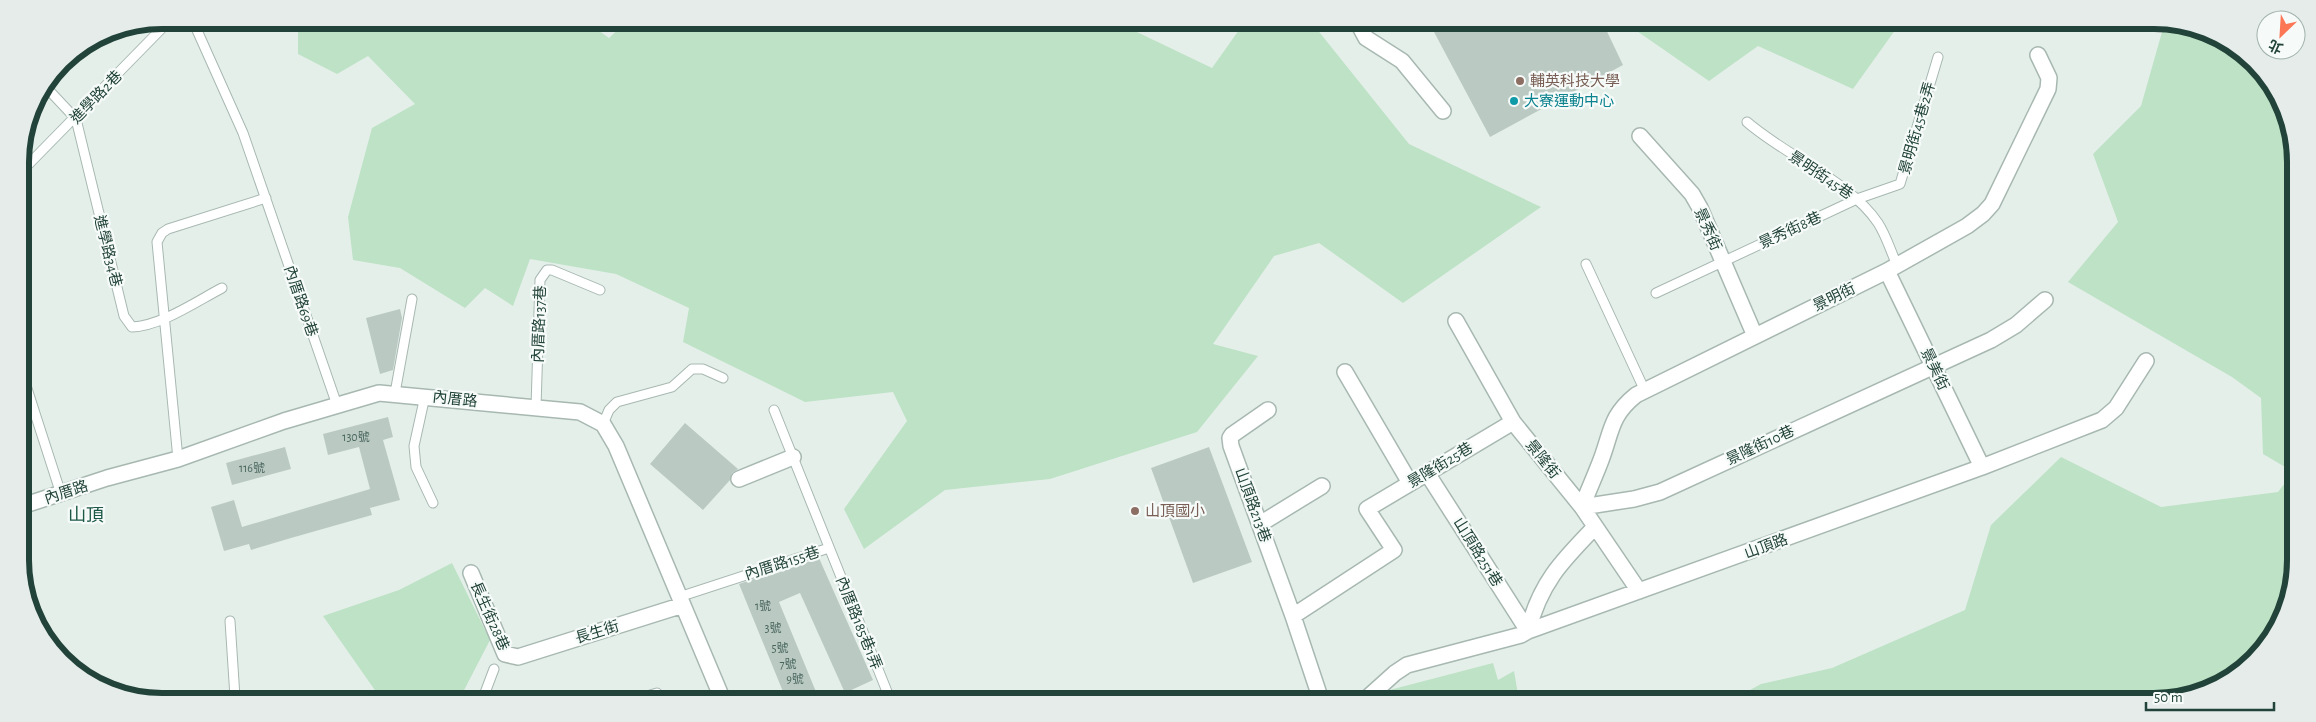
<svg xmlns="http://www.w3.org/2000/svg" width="2316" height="722" viewBox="0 0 2316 722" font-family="'Alegreya Sans','Noto Sans TC',sans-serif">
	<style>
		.green { fill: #bde2c5 }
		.building { fill: #bacac3 }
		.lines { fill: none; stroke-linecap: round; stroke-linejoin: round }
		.service-casing { stroke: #a7b8b1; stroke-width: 11 }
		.minor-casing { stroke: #a7b8b1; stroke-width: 18 }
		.service { stroke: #fff; stroke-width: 9 }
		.minor { stroke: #fff; stroke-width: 15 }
		.education-dot { fill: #8d6e63; stroke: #f6fbf9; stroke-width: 2 }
		.culture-dot { fill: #0f9aa8; stroke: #f6fbf9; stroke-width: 2 }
		.labels { text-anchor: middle; stroke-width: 4.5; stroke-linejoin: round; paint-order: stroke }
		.number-label { font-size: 12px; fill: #48655c }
		.education-label { font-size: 15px; fill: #785e54; stroke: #f6fbf9; text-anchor: start }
		.street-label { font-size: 15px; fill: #224339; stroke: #f6fbf9 }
		.culture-label { font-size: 15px; fill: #0d838f; stroke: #f6fbf9; text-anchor: start }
		.quarter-label { font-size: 18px; fill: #1c5846; stroke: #f6fbf9 }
		.rim { fill: none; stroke: #224339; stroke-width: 6 }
	</style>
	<rect width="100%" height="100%" fill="#e5efea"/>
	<path class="green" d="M 298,20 L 585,21 L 609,38 L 627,21 L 1116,22 L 1212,68 L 1244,23 L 1312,23 L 1409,144 L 1541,207 L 1403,303 L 1319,243 L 1274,256 L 1213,344 L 1258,356 L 1197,432 L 1050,479 L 945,490 L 864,549 L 844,509 L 907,421 L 893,392 L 805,402 L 683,342 L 689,308 L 616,274 L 530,259 L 513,306 L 485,288 L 465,308 L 400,268 L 353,260 L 348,217 L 372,128 L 415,104 L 368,56 L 337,74 L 298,54 Z
		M 1633,24 L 1984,24 L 1982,31 L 1898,26 L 1853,89 L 1758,46 L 1709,81 L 1634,29 Z
		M 2164,25 L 2191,25 L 2261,68 L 2293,134 L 2292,471 L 2263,454 L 2261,398 L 2232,377 L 2068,282 L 2118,222 L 2093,154 L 2141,106 Z
		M 2061,457 L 2161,507 L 2278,492 L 2292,474 L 2291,597 L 2272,639 L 2241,673 L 2163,702 L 1723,701 L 1739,696 L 1761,684 L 1832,668 L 1965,610 L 1991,525 Z
		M 452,563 L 490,640 L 460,698 L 391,698 L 379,696 L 323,616 L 399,590 Z
		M 1493,663 L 1498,680 L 1514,671 L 1519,700 L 1373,700 L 1382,692 Z"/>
	<path class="building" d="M 1436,23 L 1603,23 L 1623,65 L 1490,137 L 1434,32 Z
		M 400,309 L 402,318 L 393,370 L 380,374 L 366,318 Z
		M 388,417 L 393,437 L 383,440 L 400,500 L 370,508 L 372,515 L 291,538 L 251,550 L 249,544 L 224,551 L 211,507 L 234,500 L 242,527 L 370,489 L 359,447 L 328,455 L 323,434 Z
		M 685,423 L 738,469 L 732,473 L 730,480 L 703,510 L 650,464 Z
		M 285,447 L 291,469 L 232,485 L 226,463 Z
		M 1209,447 L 1252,562 L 1193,583 L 1151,468 Z
		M 819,558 L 873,680 L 845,693 L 800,593 L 779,602 L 819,699 L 786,699 L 739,584 L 768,574 L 769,576 Z"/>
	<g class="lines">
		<defs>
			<path id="service" d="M 195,20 L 196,28 L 243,133 L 337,405
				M 45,86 L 76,119 L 124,316 L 132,327 C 161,326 197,301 222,288
				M 1747,122 C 1786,156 1850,181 1878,223 C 1886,235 1891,252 1897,265
				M 20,173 L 170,20
				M 1586,264 L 1645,391
				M 1656,293 L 1857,199 L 1900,184 L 1938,57
				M 21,370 L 61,494
				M 395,393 L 412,299
				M 425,396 L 414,446 L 416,467 L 433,503
				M 536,407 L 540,280 L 547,270 L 552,270 L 600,290
				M 774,410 L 890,699
				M 603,424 L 609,410 L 617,402 L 672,387 L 692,369 L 703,369 L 723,378
				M 178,459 L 157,242 L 162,233 L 168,229 L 266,198
				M 679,597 L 829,548
				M 230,621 L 235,697
				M 483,698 L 494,669
				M 640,698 L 657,693"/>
			<path id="minor" d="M 1358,23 L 1366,38 L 1402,61 L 1443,111
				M 1640,136 L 1692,194 L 1700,208 L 1755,336
				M 1887,271 L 1982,467
				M 1456,321 L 1513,422 L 1582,507 L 1639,591
				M 1345,372 L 1410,483
				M 1268,410 L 1232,435 L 1230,438 L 1231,446 L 1293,616 L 1321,700
				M 1427,473 L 1528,631
				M 739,479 L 793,457
				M 22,506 L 107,478 L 178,459 L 284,421 L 379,393 L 580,412 L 603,424 L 616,446 L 722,698
				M 1582,507 C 1588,491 1595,476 1601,460 C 1612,431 1610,416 1636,395 L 1887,271 L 1967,226 L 1983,214 L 1992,204 L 2048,89 L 2049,78 L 2038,55
				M 1582,507 L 1634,499 L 1660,492 L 1991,340 L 2016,325 L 2045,300
				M 1260,524 L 1322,486
				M 471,573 L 505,654 L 518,657 L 683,605
				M 1293,616 L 1394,550 L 1367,509 L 1513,422
				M 1528,631 C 1540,583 1562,561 1595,527
				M 1365,700 L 1395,673 L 1407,665 L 1521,635 L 1528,631 L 1982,467 L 2102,420 L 2116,408 L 2146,361"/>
		</defs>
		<use href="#service" class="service-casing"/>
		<use href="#minor" class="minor-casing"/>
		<use href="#service" class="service"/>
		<use href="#minor" class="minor"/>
	</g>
	<g class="education-dot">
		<circle cx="1520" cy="81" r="5"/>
		<circle cx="1135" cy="511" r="5"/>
	</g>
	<circle class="culture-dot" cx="1514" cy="101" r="5"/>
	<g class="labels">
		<g class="number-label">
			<text x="356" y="441">130號</text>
			<text x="252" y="472">116號</text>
			<text x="763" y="610">1號</text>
			<text x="773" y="632">3號</text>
			<text x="780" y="652">5號</text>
			<text x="788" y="668">7號</text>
			<text x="795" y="683">9號</text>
		</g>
		<g class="education-label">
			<text x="1530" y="86">輔英科技大學</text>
			<text x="1145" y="516">山頂國小</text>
		</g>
		<g class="street-label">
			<text transform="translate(96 97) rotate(-46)" y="5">進學路2巷</text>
			<text transform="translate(1917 128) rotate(-74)" y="5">景明街45巷2弄</text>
			<text transform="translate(1821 175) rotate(34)" y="5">景明街45巷</text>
			<text transform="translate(1708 229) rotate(66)" y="5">景秀街</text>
			<text transform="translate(1790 230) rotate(-25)" y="5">景秀街8巷</text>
			<text transform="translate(108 251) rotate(76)" y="5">進學路34巷</text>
			<text transform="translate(1834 297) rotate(-26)" y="5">景明街</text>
			<text transform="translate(301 301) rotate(71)" y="5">內厝路69巷</text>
			<text transform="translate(539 324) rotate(-88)" y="5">內厝路137巷</text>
			<text transform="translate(1935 369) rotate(64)" y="5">景美街</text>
			<text transform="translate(455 399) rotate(6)" y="5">內厝路</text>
			<text transform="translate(1760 445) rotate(-25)" y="5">景隆街10巷</text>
			<text transform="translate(1543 459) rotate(51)" y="5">景隆街</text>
			<text transform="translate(1440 465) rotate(-31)" y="5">景隆街25巷</text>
			<text transform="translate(66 492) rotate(-18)" y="5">內厝路</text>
			<text transform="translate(1253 505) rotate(70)" y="5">山頂路213巷</text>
			<text transform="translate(1766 546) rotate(-20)" y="5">山頂路</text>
			<text transform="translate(1478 552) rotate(58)" y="5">山頂路251巷</text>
			<text transform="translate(782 563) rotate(-18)" y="5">內厝路155巷</text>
			<text transform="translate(490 616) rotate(66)" y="5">長生街28巷</text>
			<text transform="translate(859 623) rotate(68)" y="5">內厝路185巷1弄</text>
			<text transform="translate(597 632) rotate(-17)" y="5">長生街</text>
		</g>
		<g class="culture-label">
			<text x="1524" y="106">大寮運動中心</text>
		</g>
		<g class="quarter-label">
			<text x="86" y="521">山頂</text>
		</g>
	</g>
	<path d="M0 0H2316V722H0ZM162 29H2154A133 133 0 0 1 2287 162V560A133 133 0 0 1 2154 693H162A133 133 0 0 1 29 560V162A133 133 0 0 1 162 29Z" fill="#e5ecea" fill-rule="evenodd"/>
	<path class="rim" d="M162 29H2154A133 133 0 0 1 2287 162V560A133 133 0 0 1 2154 693H162A133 133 0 0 1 29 560V162A133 133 0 0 1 162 29Z"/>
	<g transform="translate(2281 35) rotate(205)"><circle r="24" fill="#f6fbf9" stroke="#a1b1ac"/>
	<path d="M0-4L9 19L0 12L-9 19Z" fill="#fc7756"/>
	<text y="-8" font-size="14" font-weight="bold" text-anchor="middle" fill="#224339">北</text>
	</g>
	<path d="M2146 702v8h128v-8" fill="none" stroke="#224339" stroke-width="2.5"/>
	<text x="2154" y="702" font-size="15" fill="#224339" stroke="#f6fbf9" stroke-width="4" paint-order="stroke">50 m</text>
</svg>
